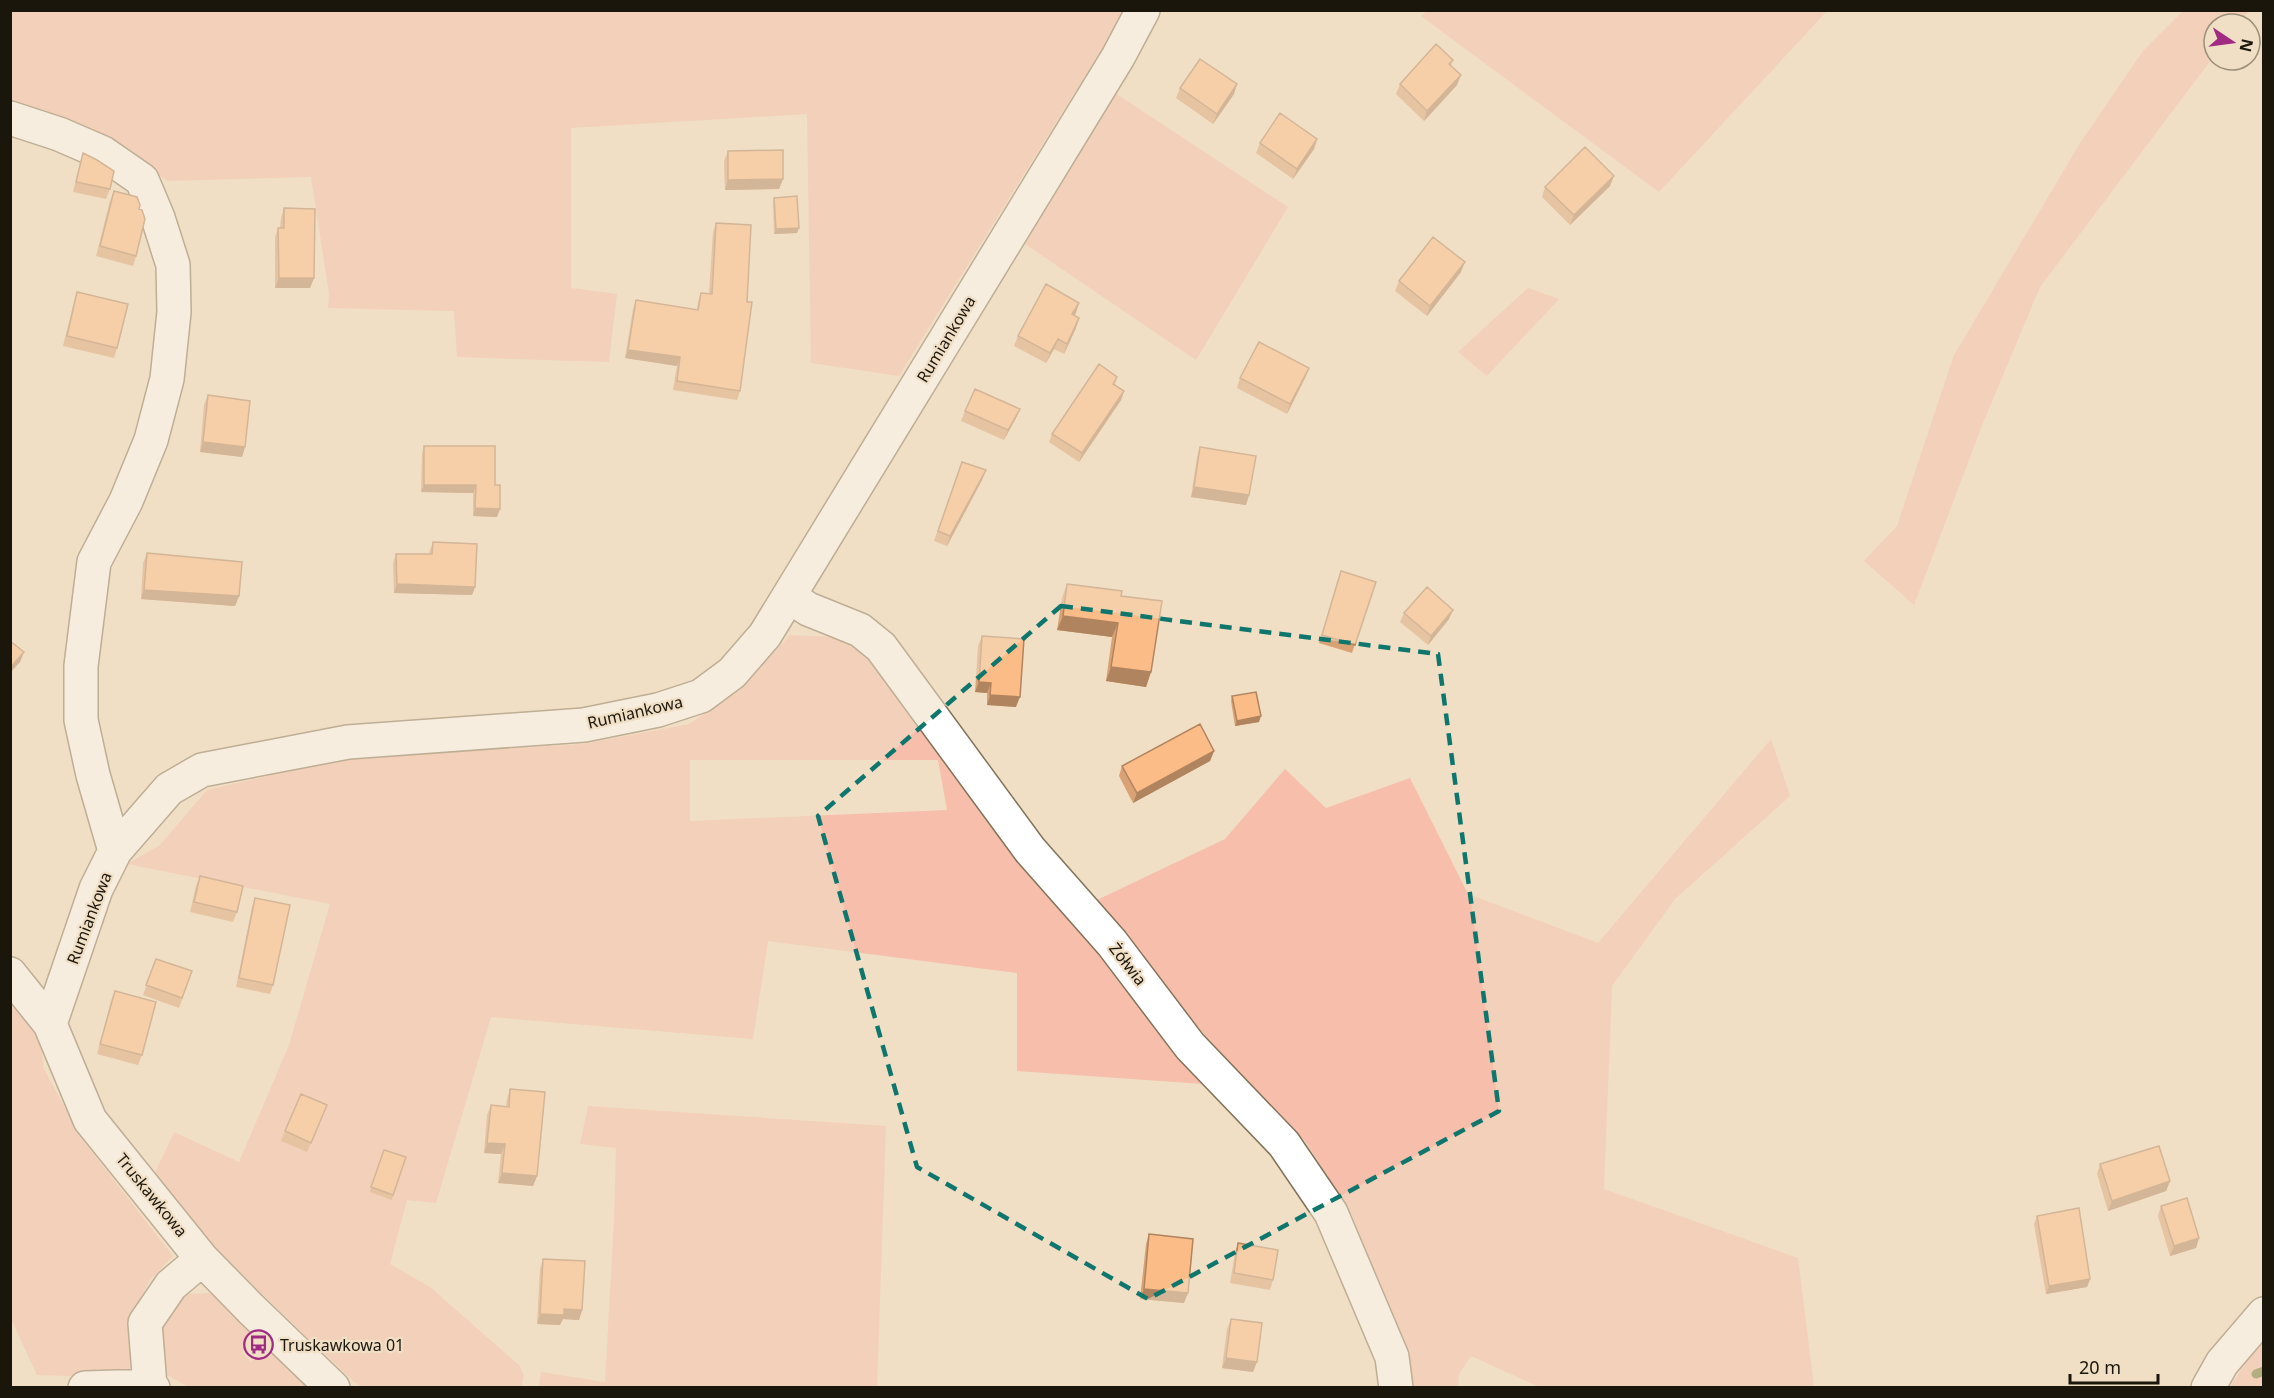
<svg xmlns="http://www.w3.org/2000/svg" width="2274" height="1398" viewBox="0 0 2274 1398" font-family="'Noto Sans',sans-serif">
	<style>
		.green { fill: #f6beab; fill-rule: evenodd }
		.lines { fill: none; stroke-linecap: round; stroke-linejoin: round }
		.stream { stroke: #66742d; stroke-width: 9 }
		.minor-casing { stroke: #81735a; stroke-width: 36 }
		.minor { stroke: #fff; stroke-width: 33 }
		.wall { fill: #d9a275 }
		.shaded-wall { fill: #b0845f }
		.building { fill: #fcbc88; stroke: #b0845f; stroke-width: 1.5 }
		.marked { fill: none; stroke: #0f766e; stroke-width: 4.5; stroke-dasharray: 12 8; stroke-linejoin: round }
		.labels { text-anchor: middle; stroke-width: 4.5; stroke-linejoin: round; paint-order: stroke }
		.street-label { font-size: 16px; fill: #1b160c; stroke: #f0dfc5 }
		.poi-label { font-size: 16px; fill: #1b160c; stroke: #f0dfc5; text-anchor: start }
	</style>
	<rect width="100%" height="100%" fill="#f0dfc5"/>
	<path class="green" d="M 10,11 L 1125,11 L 899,376 L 811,363 L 807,114 L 571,128 L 571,288 L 617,294 L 609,362 L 457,357 L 454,311 L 328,308 L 329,293 L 311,177 L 168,181 L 131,159 L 11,108 Z
		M 1427,11 L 1427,10 L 1827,11 L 1659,192 L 1421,16 Z
		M 2183,11 L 2249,11 L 2239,24 L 2214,24 L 2214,56 L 2040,287 L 1983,423 L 1914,605 L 1864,561 L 1897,526 L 1954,355 L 2082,140 L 2143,51 Z
		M 1112,91 L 1288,207 L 1196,360 L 1025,244 Z
		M 1528,288 L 1559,299 L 1487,376 L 1458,352 Z
		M 790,635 L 859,638 L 1218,1085 L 1017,1071 L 1017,973 L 768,941 L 753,1039 L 491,1017 L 436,1203 L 407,1200 L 390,1264 L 430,1287 L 520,1366 L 524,1376 L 521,1387 L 363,1387 L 354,1382 L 222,1256 L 154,1175 L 174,1132 L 239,1162 L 289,1045 L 330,904 L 127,864 L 160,845 L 207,790 L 338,759 L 583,744 L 689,724 L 739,691 ZM 690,760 L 938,760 L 947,810 L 690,821 Z
		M 1771,739 L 1790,796 L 1675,899 L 1612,986 L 1604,1189 L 1798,1258 L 1814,1387 L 1539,1387 L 1471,1356 L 1459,1374 L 1458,1387 L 1411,1387 L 1409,1358 L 1350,1211 L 1305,1141 L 1215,1048 L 1097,900 L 1225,839 L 1285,769 L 1326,808 L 1410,778 L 1468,894 L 1598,943 Z
		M 11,985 L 41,1026 L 43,1067 L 81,1138 L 173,1256 L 149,1281 L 132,1316 L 129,1378 L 37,1375 L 11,1319 Z
		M 588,1106 L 886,1126 L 877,1387 L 539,1387 L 541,1372 L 605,1382 L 614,1221 L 616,1148 L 580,1144 Z
		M 208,1293 L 216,1295 L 258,1337 L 242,1352 L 251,1362 L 263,1351 L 269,1357 L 274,1352 L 311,1387 L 188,1387 L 166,1374 L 158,1359 L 163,1315 L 186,1294 Z
		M 2263,1335 L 2263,1387 L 2230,1387 Z"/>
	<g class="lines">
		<path class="stream" d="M 2256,1374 L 2264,1371"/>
		<defs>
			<path id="minor" d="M 10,118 L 59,134 L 103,153 L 142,180 L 158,218 L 173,265 L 174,312 L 167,379 L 151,440 L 126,501 L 94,562 L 81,666 L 81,720 L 93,775 L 115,851
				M 789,596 L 808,609 L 860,630 L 881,647 L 1030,850 L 1112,943 L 1190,1046 L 1284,1144 L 1331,1213 L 1392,1357 L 1396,1388
				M 10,974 L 50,1024 L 90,1120 L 202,1259 L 251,1309 L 333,1388
				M 50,1024 L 96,889 L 115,851 L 169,789 L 202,770 L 348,742 L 584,725 L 658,710 L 701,696 L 732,673 L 765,635 L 1118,57 L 1143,10
				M 85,1388 L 150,1386
				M 153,1388 L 150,1386 L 145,1323 L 171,1285 L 202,1259
				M 2208,1388 L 2222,1363 L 2264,1314"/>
		</defs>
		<use href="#minor" class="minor-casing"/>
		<use href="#minor" class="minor"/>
	</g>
	<path class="wall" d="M 1453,60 L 1451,66 L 1457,85 L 1424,121 L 1396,94 L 1400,84 Z
		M 1180,88 L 1234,94 L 1213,124 L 1176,98 Z
		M 1317,139 L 1314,149 L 1293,179 L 1256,153 L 1260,143 Z
		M 728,151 L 783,179 L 779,189 L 725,190 L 724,161 Z
		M 83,153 L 110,189 L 106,199 L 73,192 L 80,163 Z
		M 1610,186 L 1570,225 L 1542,197 L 1545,187 Z
		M 114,191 L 139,209 L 136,256 L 133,266 L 96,256 L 110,201 Z
		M 774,198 L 797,233 L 774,234 L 773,203 Z
		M 284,208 L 314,278 L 310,288 L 275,288 L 275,238 L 278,228 L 280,228 L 281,218 Z
		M 716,223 L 740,391 L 737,400 L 673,390 L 677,366 L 625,358 L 633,309 L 636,300 L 697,310 L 698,302 L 701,293 L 709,294 L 713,232 Z
		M 1461,272 L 1427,316 L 1395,291 L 1399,281 Z
		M 77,292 L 117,348 L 114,358 L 63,346 L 74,302 Z
		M 1076,313 L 1074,315 L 1076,328 L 1064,354 L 1054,349 L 1046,363 L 1014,346 L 1018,336 Z
		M 1309,368 L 1305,378 L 1287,414 L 1237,388 L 1240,378 Z
		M 1117,377 L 1115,385 L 1124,391 L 1121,400 L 1079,462 L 1049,442 L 1052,434 Z
		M 208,395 L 245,447 L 242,457 L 200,452 L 204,405 Z
		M 965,411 L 1016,418 L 1004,440 L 961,421 Z
		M 424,446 L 495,485 L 497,517 L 473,516 L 473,493 L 421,492 L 422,454 Z
		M 1200,447 L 1249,495 L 1246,505 L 1191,497 L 1197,457 Z
		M 962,462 L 986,470 L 982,480 L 947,546 L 934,541 Z
		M 433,542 L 475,587 L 472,595 L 394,593 L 393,563 L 396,554 L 429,554 L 430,550 Z
		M 147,553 L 239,596 L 235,606 L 141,599 L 143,563 Z
		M 1338,579 L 1376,582 L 1352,653 L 1319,643 Z
		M 1067,584 L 1121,596 L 1151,672 L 1146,687 L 1106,681 L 1112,637 L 1057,630 L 1062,598 Z
		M 1404,613 L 1449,619 L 1428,645 L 1400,622 Z
		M 982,636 L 1016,707 L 987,705 L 987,693 L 975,692 L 978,646 Z
		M 1232,696 L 1259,722 L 1235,726 L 1231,701 Z
		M 1214,751 L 1210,761 L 1133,803 L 1119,776 L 1122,766 Z
		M 200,876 L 237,912 L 233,922 L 190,912 L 196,886 Z
		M 255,898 L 273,985 L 270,994 L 236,987 L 252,907 Z
		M 156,959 L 192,971 L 179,1008 L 143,995 Z
		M 115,991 L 142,1055 L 138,1065 L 97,1054 L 111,1001 Z
		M 510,1089 L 537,1176 L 533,1186 L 498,1183 L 501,1154 L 484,1153 L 487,1115 L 491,1105 L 506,1107 L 507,1099 Z
		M 327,1105 L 307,1152 L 281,1141 L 285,1131 Z
		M 384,1150 L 406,1157 L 392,1200 L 370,1192 Z
		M 2100,1164 L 2170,1181 L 2166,1191 L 2108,1211 L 2097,1174 Z
		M 2161,1206 L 2199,1238 L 2196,1248 L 2170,1256 L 2158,1216 Z
		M 2037,1216 L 2090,1279 L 2087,1287 L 2046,1294 L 2034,1224 Z
		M 1149,1234 L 1184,1303 L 1140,1299 L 1146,1244 Z
		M 1238,1243 L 1273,1280 L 1270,1290 L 1230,1283 L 1235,1253 Z
		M 543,1259 L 582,1310 L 579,1320 L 563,1319 L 560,1325 L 537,1324 L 540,1269 Z
		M 1231,1319 L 1253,1372 L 1222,1368 L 1227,1329 Z"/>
	<path class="shaded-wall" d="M 1461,75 L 1457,85 L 1424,121 L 1427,111 Z
		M 1237,84 L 1234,94 L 1213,124 L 1217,114 Z
		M 1317,139 L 1314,149 L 1293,179 L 1297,169 Z
		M 1614,176 L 1610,186 L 1570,225 L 1574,215 Z
		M 783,179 L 779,189 L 725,190 L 728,180 Z
		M 799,228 L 797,233 L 774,234 L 776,229 Z
		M 1465,262 L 1461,272 L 1427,316 L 1430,306 Z
		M 279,278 L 314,278 L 310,288 L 275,288 Z
		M 1079,303 L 1076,313 L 1068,324 L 1072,314 Z
		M 1079,318 L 1076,328 L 1064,354 L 1067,344 Z
		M 1058,339 L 1054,349 L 1046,363 L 1050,353 Z
		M 628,350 L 680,357 L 677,366 L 625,358 Z
		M 1309,368 L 1305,378 L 1287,414 L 1290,404 Z
		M 1124,391 L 1121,400 L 1079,462 L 1082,453 Z
		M 1020,409 L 1016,418 L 1004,440 L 1008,430 Z
		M 203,442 L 245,447 L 242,457 L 200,452 Z
		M 986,470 L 982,480 L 947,546 L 950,536 Z
		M 424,485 L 476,485 L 473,493 L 421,492 Z
		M 1194,487 L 1249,495 L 1246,505 L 1191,497 Z
		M 475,508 L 500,509 L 497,517 L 473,516 Z
		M 397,584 L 475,587 L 472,595 L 394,593 Z
		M 144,590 L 239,596 L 235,606 L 141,599 Z
		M 1453,610 L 1449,619 L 1428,645 L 1431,636 Z
		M 1063,616 L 1118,623 L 1112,637 L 1057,630 Z
		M 24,652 L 20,662 L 10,673 L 10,668 Z
		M 1111,667 L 1151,672 L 1146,687 L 1106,681 Z
		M 979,682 L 991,683 L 987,693 L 975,692 Z
		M 990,695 L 1020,697 L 1016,707 L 987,705 Z
		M 1261,716 L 1259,722 L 1235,726 L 1237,721 Z
		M 1214,751 L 1210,761 L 1133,803 L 1137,793 Z
		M 487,1143 L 505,1144 L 501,1154 L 484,1153 Z
		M 502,1173 L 537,1176 L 533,1186 L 498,1183 Z
		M 2170,1181 L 2166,1191 L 2108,1211 L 2112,1201 Z
		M 2199,1238 L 2196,1248 L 2170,1256 L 2174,1246 Z
		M 2090,1279 L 2087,1287 L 2046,1294 L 2049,1286 Z
		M 1144,1289 L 1188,1293 L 1184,1303 L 1140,1299 Z
		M 564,1309 L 582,1310 L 579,1320 L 563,1319 L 560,1325 L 537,1324 L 540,1314 Z
		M 1226,1358 L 1257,1362 L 1253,1372 L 1222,1368 Z"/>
	<path class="building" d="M 1436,44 L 1453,60 L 1449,64 L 1461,75 L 1427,111 L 1400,84 Z
		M 1200,59 L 1237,84 L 1217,114 L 1180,88 Z
		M 1280,113 L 1317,139 L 1297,169 L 1260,143 Z
		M 1585,147 L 1614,176 L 1574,215 L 1545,187 Z
		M 783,150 L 783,179 L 728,180 L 728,151 Z
		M 83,153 L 97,160 L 114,171 L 110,189 L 76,182 Z
		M 114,191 L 137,197 L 140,205 L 139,209 L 142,210 L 145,219 L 136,256 L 100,246 Z
		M 797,196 L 799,228 L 776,229 L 774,198 Z
		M 284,208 L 315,209 L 314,278 L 279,278 L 278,228 L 284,228 Z
		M 716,223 L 751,225 L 747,302 L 752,302 L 740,391 L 677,381 L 680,357 L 628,350 L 636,300 L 698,310 L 701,293 L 712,294 Z
		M 1433,237 L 1465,262 L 1430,306 L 1399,281 Z
		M 1046,284 L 1079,303 L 1072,314 L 1079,318 L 1067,344 L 1058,339 L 1050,353 L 1018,336 Z
		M 77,292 L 128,304 L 117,348 L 67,336 Z
		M 1259,342 L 1309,368 L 1290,404 L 1240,378 Z
		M 1099,364 L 1117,377 L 1113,384 L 1124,391 L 1082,453 L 1052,434 Z
		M 975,389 L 1020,409 L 1008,430 L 965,411 Z
		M 208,395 L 250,401 L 245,447 L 203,442 Z
		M 424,446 L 495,446 L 495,485 L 500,485 L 500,509 L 475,508 L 476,485 L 424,485 Z
		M 1200,447 L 1256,456 L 1249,495 L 1194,487 Z
		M 962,462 L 986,470 L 950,536 L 938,531 Z
		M 433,542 L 477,544 L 475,587 L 397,584 L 396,554 L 432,554 Z
		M 147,553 L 242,562 L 239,596 L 144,590 Z
		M 1341,571 L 1376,582 L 1355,645 L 1322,635 Z
		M 1067,584 L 1122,591 L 1121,596 L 1162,601 L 1151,672 L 1111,667 L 1118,623 L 1063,616 Z
		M 1427,587 L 1453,610 L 1431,636 L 1404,613 Z
		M 982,636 L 1024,639 L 1020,697 L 990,695 L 991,683 L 979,682 Z
		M 10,641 L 24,652 L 10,668 Z
		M 1256,692 L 1261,716 L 1237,721 L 1232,696 Z
		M 1200,724 L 1214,751 L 1137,793 L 1122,766 Z
		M 200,876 L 243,886 L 237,912 L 194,902 Z
		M 255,898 L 290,905 L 273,985 L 239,978 Z
		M 156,959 L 192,971 L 182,998 L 146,985 Z
		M 115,991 L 156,1002 L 142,1055 L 100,1044 Z
		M 510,1089 L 545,1092 L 537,1176 L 502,1173 L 505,1144 L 487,1143 L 491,1105 L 509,1107 Z
		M 301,1094 L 327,1105 L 311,1143 L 285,1131 Z
		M 2159,1146 L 2170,1181 L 2112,1201 L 2100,1164 Z
		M 384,1150 L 406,1157 L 393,1195 L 371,1187 Z
		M 2187,1198 L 2199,1238 L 2174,1246 L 2161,1206 Z
		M 2079,1208 L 2090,1279 L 2049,1286 L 2037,1216 Z
		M 1149,1234 L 1193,1239 L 1188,1293 L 1144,1289 Z
		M 1238,1243 L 1278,1250 L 1273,1280 L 1234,1273 Z
		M 543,1259 L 585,1261 L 582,1310 L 564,1309 L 564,1315 L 540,1314 Z
		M 1231,1319 L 1262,1323 L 1257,1362 L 1226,1358 Z"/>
	<path d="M0 0H2274V1398H0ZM 1061,606 L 1438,654 L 1499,1111 L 1148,1299 L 917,1167 L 818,816 Z" fill="#f0dfc5" fill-opacity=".55" fill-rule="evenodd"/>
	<path class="marked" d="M 1061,606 L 1438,654 L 1499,1111 L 1148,1299 L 917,1167 L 818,816 Z"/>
	<defs>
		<symbol id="bus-ring" viewBox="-11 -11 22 22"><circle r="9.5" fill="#f0dfc5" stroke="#a12a83" stroke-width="1.5"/><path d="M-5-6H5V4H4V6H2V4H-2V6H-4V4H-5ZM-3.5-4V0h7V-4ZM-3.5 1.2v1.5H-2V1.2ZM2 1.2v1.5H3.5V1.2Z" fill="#a12a83"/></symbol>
	</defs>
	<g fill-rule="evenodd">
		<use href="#bus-ring" x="242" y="1328" width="33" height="33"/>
	</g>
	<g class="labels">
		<g class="street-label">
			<text transform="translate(946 339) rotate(-59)" y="6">Rumiankowa</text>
			<text transform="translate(635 712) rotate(-13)" y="6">Rumiankowa</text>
			<text transform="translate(89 918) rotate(-69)" y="6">Rumiankowa</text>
			<text transform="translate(1128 964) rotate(52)" y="6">Żółwia</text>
			<text transform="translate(152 1195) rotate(51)" y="6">Truskawkowa</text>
		</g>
		<g class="poi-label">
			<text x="280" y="1351">Truskawkowa 01</text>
		</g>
	</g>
	<rect width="2274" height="1398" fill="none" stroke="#1b160c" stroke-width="24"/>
	<g transform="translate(2232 42) rotate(103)"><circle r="28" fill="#f0dfc5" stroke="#9b8f7b" stroke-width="1.5"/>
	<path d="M0-4.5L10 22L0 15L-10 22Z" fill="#a12a83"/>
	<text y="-9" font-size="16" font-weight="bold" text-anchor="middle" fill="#1b160c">N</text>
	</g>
	<path d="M2070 1374v9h88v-9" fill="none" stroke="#1b160c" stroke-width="3"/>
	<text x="2079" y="1374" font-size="18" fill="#1b160c" stroke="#f0dfc5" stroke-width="4.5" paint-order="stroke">20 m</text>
</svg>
